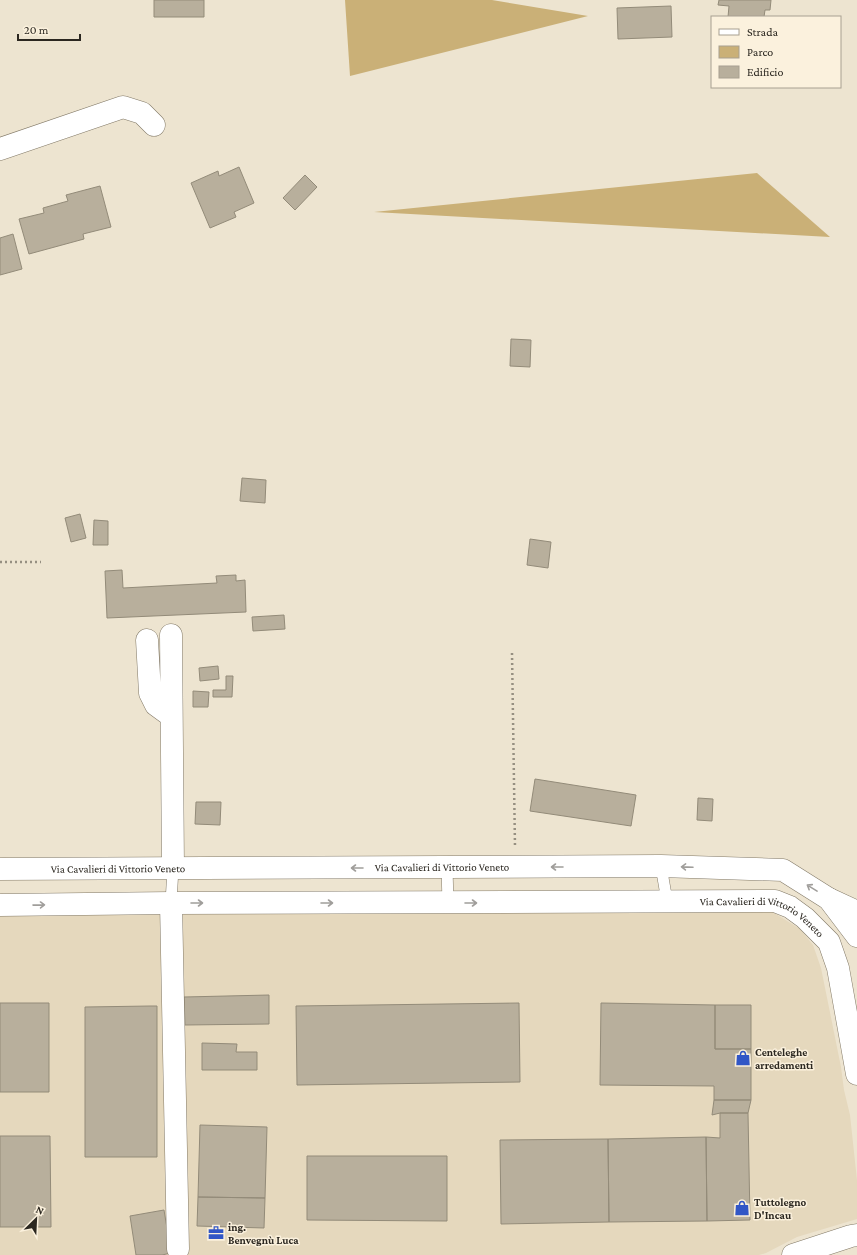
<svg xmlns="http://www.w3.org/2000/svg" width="857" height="1255" viewBox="0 0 857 1255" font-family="'Crimson Pro',serif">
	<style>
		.built { fill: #e5d8bd }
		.green { fill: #cab077 }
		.building { fill: #b8af9c; stroke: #938b79 }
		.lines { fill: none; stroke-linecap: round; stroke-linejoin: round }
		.lane-casing { stroke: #837a68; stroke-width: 12 }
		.street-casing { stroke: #837a68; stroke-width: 23 }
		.secondary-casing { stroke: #837a68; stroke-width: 23 }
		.path { stroke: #968f81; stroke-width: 2.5; stroke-dasharray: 2 3; stroke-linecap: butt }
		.lane { stroke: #fff; stroke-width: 11 }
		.street { stroke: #fff; stroke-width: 22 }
		.secondary { stroke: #fff; stroke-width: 22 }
		.oneway { stroke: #a09e9b }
		.labels { text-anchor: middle; stroke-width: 3; stroke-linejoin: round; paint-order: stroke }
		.street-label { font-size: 11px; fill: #2b2720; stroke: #fbf1dd }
		.poi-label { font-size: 11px; font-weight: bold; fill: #2b2720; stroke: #fbf1dd; text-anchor: start }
	</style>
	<rect width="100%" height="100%" fill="#ede4d0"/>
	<path class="built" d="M 763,906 L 800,929 L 813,945 L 821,968 L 841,1067 L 844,1090 L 850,1115 L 857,1180 L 857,1219 L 797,1237 L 766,1253 L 759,1255 L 0,1255 L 0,915 L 160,911 L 166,982 L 180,947 L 183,930 L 182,911 Z"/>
	<path class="green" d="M 345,0 L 492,0 L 588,16 L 350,76 Z
		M 757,173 L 830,237 L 374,212 Z"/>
	<path class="building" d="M 154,0 L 204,0 L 204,17 L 154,17 Z
		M 719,0 L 771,0 L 770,10 L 765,10 L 764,17 L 728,17 L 729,6 L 718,5 Z
		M 671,6 L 672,37 L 618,39 L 617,8 Z
		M 239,167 L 254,203 L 234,212 L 236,217 L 210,228 L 191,183 L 218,171 L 219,176 Z
		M 305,175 L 317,187 L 295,210 L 283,198 Z
		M 100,186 L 111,227 L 83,234 L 84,239 L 29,254 L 19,219 L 44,213 L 43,208 L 68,201 L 66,195 Z
		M 13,234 L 22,269 L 0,275 L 0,238 Z
		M 511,339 L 531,340 L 530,367 L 510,366 Z
		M 242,478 L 266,480 L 265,503 L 240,501 Z
		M 80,514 L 86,538 L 71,542 L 65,518 Z
		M 94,520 L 108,521 L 108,545 L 93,545 Z
		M 530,539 L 551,542 L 548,568 L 527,565 Z
		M 122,570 L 123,588 L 217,583 L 216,576 L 236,575 L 236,581 L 245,580 L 246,612 L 107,618 L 105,571 Z
		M 284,615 L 285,629 L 253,631 L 252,617 Z
		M 218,666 L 219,679 L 200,681 L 199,668 Z
		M 226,676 L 233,676 L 232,697 L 213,697 L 213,690 L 226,690 Z
		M 193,691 L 209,692 L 208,707 L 193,707 Z
		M 535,779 L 636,795 L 631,826 L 530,811 Z
		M 698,798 L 713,799 L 712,821 L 697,820 Z
		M 196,802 L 221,802 L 220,825 L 195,824 Z
		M 269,995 L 269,1024 L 185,1025 L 184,997 Z
		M 0,1003 L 49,1003 L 49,1092 L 0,1092 Z
		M 519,1003 L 520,1082 L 297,1085 L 296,1006 Z
		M 601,1003 L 715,1005 L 715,1049 L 751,1049 L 751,1100 L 714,1100 L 714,1086 L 600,1085 Z
		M 715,1005 L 751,1005 L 751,1049 L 715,1049 Z
		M 150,1006 L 157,1006 L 157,1157 L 85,1157 L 85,1007 Z
		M 202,1043 L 237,1044 L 236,1052 L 257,1052 L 257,1070 L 202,1070 Z
		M 714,1100 L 751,1100 L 748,1113 L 720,1113 L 712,1115 Z
		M 720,1113 L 748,1113 L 750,1220 L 707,1221 L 706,1137 L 720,1138 Z
		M 200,1125 L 267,1127 L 265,1198 L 198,1197 Z
		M 0,1136 L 50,1136 L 51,1227 L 0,1227 Z
		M 706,1137 L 707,1221 L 609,1222 L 608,1139 Z
		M 608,1139 L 609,1222 L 501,1224 L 500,1140 Z
		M 307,1156 L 447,1156 L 447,1221 L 307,1220 Z
		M 198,1197 L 265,1198 L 264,1228 L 197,1226 Z
		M 164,1210 L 171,1253 L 162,1255 L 136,1255 L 130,1216 Z"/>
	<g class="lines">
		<defs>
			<path id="lane" d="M 661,866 L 667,901
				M 447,868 L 448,903
				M 171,903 L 173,868"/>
			<path id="street" d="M 0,149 L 123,107 L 142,113 L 154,125
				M 171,635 L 173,868
				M 147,640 L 150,693 L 156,705 L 171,716
				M 829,899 L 857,912
				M 171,903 L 178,1249
				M 793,1255 L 851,1236 L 857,1235"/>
			<g id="secondary">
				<path id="s1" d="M 0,869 L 661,866 L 783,870 L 829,899 L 857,936"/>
				<path id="s2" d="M 0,905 L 171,903 L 775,901 L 790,907 L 805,918 L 829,942 L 838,968 L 857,1074"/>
			</g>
		</defs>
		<use href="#lane" class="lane-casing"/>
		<use href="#street" class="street-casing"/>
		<use href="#secondary" class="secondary-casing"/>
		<path class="path" d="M 0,562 L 41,562
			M 512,653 L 515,847"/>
		<use href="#lane" class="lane"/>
		<use href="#street" class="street"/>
		<use href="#secondary" class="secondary"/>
	</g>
	<defs><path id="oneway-shaft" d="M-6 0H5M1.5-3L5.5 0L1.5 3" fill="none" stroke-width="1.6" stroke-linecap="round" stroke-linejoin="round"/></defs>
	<g class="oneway">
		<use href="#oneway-shaft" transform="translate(557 867) rotate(180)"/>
		<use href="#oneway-shaft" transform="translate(687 867) rotate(-178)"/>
		<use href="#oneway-shaft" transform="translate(357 868) rotate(180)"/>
		<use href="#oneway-shaft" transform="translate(812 888) rotate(-148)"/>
		<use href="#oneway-shaft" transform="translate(197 903)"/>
		<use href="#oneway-shaft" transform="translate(327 903)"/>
		<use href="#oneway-shaft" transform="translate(471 903)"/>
		<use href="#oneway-shaft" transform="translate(39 905) rotate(-1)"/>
	</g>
	<defs>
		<symbol id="shop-bare" viewBox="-9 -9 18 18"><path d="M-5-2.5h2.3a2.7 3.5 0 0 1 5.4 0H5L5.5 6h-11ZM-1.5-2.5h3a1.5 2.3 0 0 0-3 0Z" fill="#3156c6" stroke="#fbf1dd" stroke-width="2.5" paint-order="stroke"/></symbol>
		<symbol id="office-bare" viewBox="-9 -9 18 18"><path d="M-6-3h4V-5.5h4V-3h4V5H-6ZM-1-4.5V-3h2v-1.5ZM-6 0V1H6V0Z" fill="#3156c6" stroke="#fbf1dd" stroke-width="2.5" paint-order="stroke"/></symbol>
	</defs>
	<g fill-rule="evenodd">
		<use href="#shop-bare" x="732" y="1047" width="22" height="22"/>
		<use href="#shop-bare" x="731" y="1197" width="22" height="22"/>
		<use href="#office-bare" x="205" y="1222" width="22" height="22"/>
	</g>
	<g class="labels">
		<g class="street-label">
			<text dy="4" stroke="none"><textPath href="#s1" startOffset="442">Via Cavalieri di Vittorio Veneto</textPath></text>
			<text dy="4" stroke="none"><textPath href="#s1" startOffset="118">Via Cavalieri di Vittorio Veneto</textPath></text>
			<text dy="4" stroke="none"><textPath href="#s2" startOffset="767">Via Cavalieri di Vittorio Veneto</textPath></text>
		</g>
		<g class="poi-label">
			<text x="755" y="1056">Centeleghe<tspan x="755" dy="13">arredamenti</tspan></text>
			<text x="754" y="1206">Tuttolegno<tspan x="754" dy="13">D'Incau</tspan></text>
			<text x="228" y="1231">ing.<tspan x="228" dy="13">Benvegnù Luca</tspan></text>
		</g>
	</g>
	<rect x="711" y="16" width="130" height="72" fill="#fbf1dd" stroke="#a8a091"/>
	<rect x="719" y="29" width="20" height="6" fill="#ffffff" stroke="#a8a091"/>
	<text x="747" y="36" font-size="12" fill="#2b2720">Strada</text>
	<rect x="719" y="46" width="20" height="12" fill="#cab077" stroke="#a8a091"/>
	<text x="747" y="56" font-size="12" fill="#2b2720">Parco</text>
	<rect x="719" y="66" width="20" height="12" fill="#b8af9c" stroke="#a8a091"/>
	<text x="747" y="76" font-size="12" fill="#2b2720">Edificio</text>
	<g transform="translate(36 1219) rotate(24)" stroke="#fbf1dd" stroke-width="3" paint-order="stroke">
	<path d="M0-3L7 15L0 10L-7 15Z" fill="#2b2720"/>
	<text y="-6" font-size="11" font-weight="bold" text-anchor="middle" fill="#2b2720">N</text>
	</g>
	<path d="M18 34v6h62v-6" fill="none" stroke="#2b2720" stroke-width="2"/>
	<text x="24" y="34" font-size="12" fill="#2b2720" stroke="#fbf1dd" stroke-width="3" paint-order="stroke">20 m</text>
</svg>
